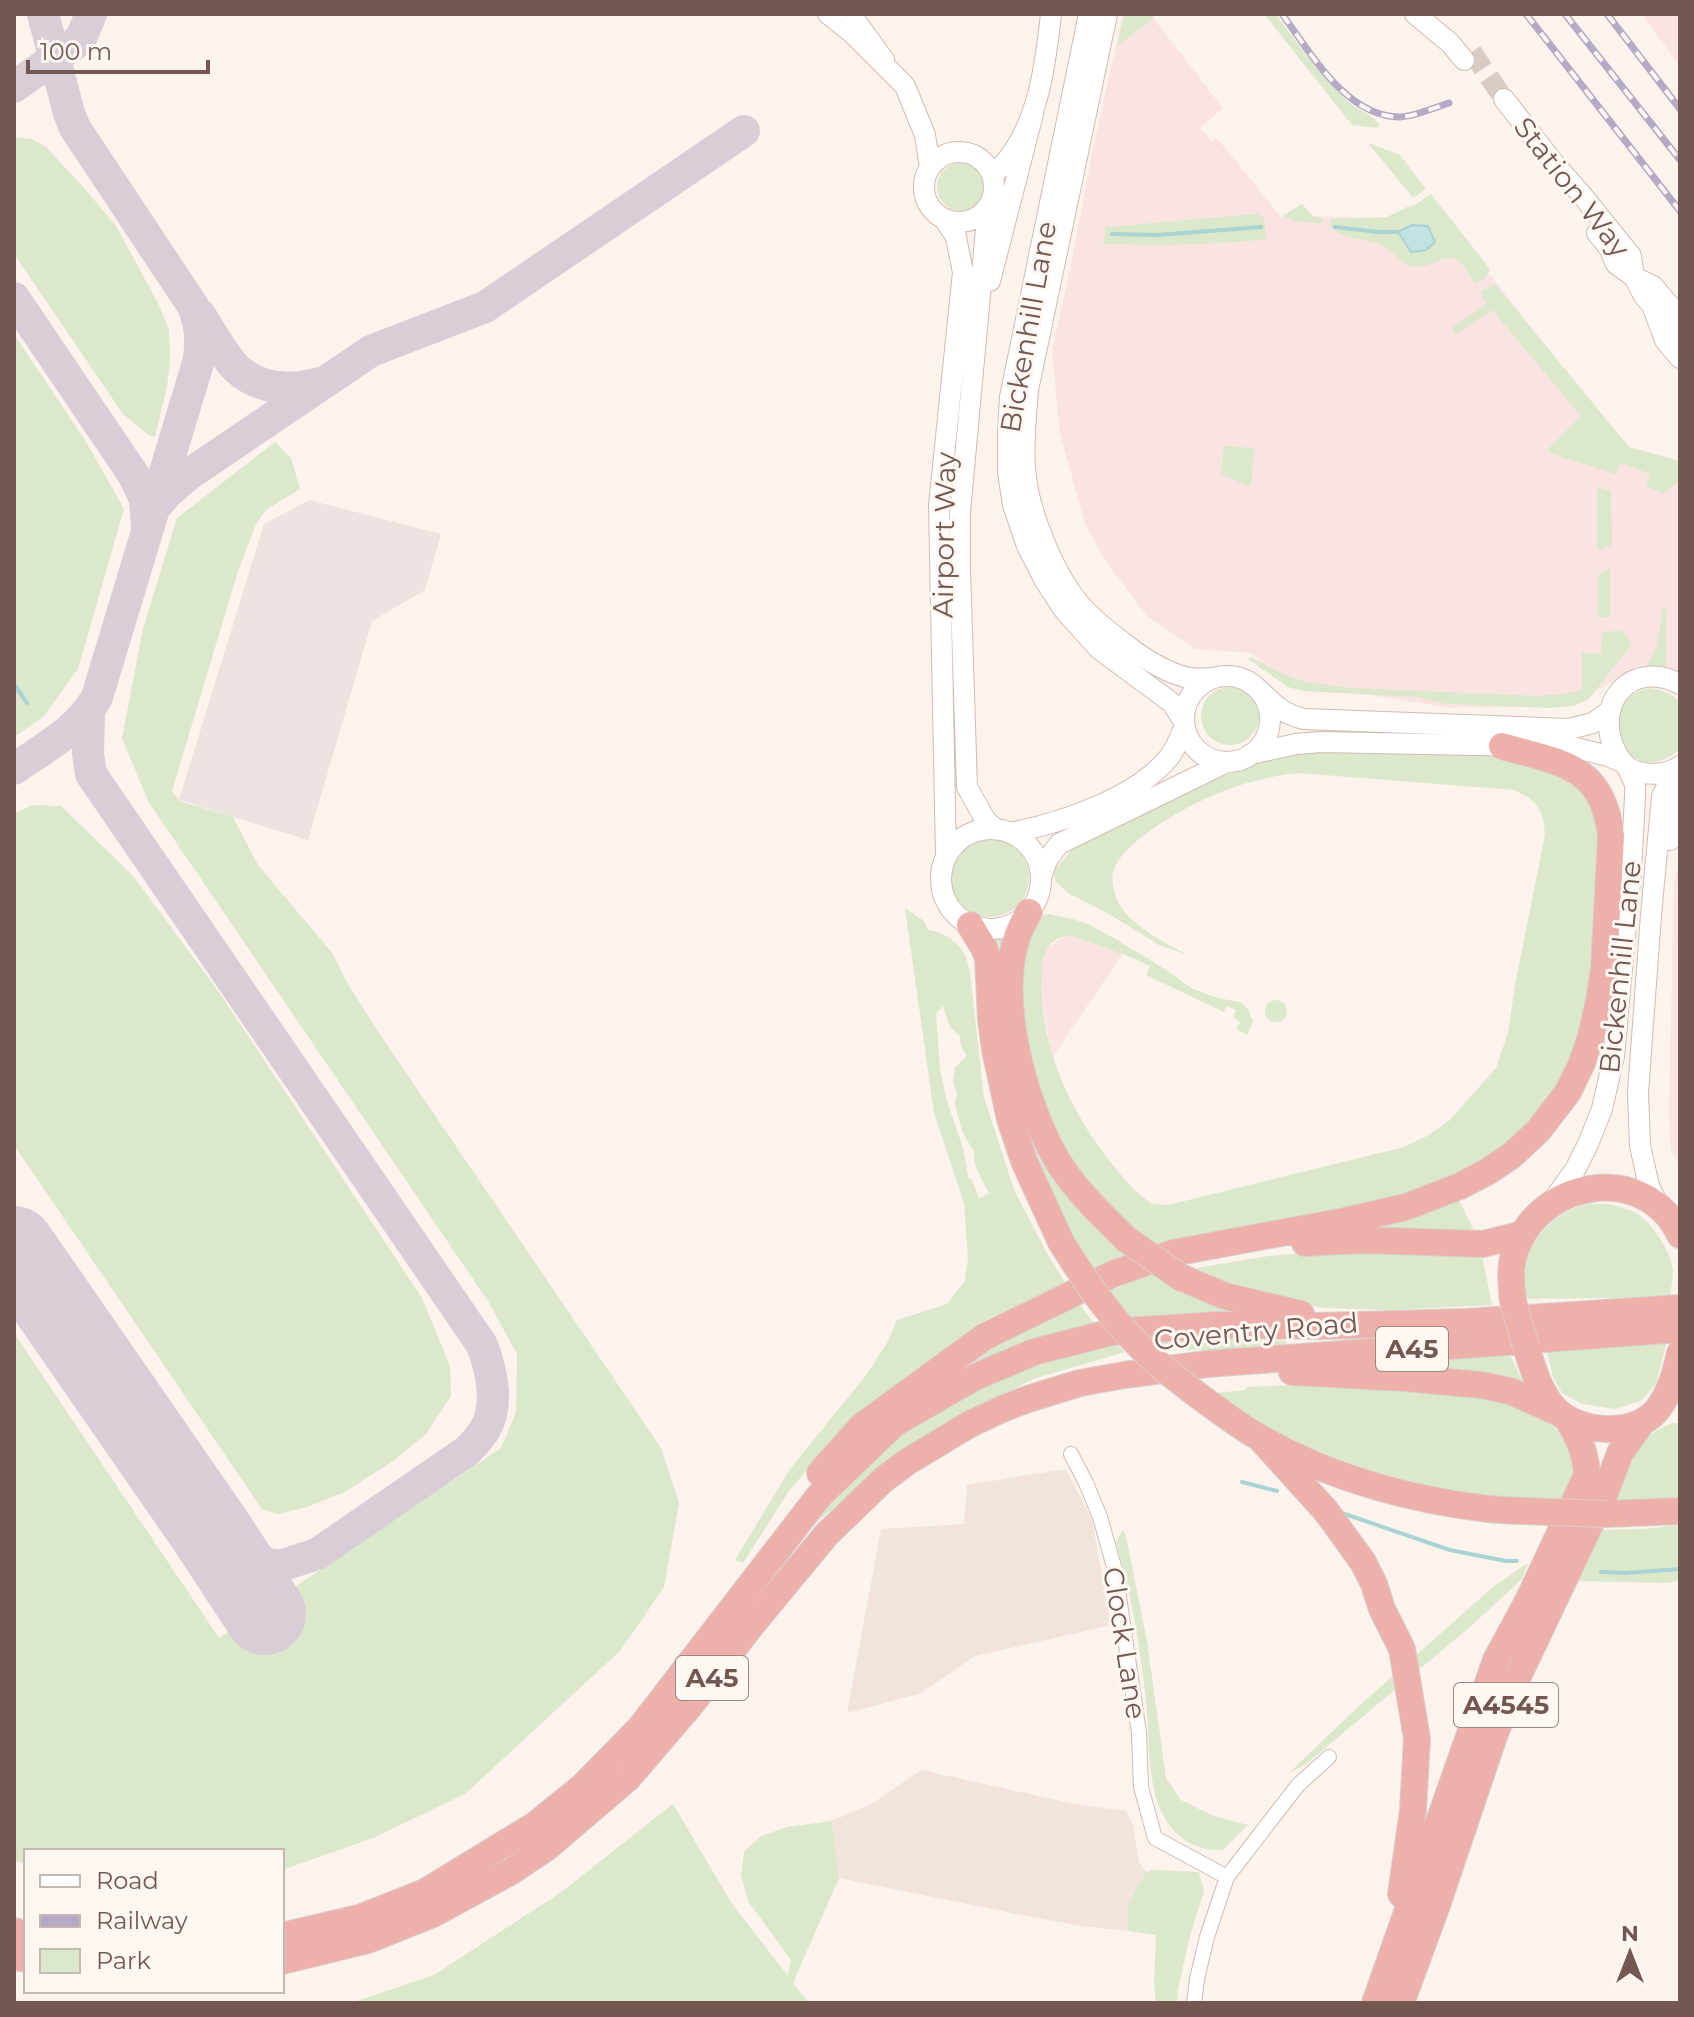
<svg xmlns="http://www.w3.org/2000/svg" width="1694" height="2017" viewBox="0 0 1694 2017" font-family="Montserrat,sans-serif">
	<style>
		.residential { fill: #f2e4db }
		.commercial { fill: #fae4e1 }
		.industrial { fill: #ebe4e1 }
		.green { fill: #dbe8cb; fill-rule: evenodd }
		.water { fill: #c2e3e2; stroke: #a9d4d3; stroke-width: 2 }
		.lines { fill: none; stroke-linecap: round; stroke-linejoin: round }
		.stream { stroke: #a9d4d3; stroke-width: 4 }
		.taxiway { stroke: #d8ced8; stroke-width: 32 }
		.runway { stroke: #d8ced8; stroke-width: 82 }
		.secondary-tunnel { stroke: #d9ccc5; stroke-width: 20; stroke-dasharray: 20 10; stroke-linecap: butt }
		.street-casing { stroke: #cebcb5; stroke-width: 16 }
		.secondary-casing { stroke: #d1bbb3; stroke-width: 22 }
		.highway-casing { stroke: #d8d0ce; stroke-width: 28 }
		.street { stroke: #fff; stroke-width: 14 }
		.secondary { stroke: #fff; stroke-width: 20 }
		.highway { stroke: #eeb0aa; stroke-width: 26 }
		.rail-casing { stroke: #b4aac5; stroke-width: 7 }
		.rail { stroke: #fef7f2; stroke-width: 4; stroke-dasharray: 12; stroke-linecap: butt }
		.highway-bridge-casing { stroke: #d8d0ce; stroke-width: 28; stroke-linecap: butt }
		.highway-bridge { stroke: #eeb0aa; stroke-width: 26 }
		.labels { text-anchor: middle; stroke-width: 6; stroke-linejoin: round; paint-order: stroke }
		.shield { fill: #fef7f2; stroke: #9d8781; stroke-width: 2 }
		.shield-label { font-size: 26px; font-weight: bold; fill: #745751 }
		.street-label { font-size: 28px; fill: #745751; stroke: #fef7f2 }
	</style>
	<rect width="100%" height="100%" fill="#fbf3ec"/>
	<path class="residential" d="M 1066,1469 L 1092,1520 L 1111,1625 L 975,1656 L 921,1693 L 847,1713 L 881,1529 L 964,1524 L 967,1485 Z
		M 921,1770 L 1074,1804 L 1126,1811 L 1133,1825 L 1139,1862 L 1146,1872 L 1128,1904 L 1128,1931 L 1082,1926 L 1026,1916 L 839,1878 L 832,1821 L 873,1803 Z"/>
	<path class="commercial" d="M 1123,14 L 1150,14 L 1223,108 L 1200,128 L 1212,141 L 1217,138 L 1281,217 L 1316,216 L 1391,219 L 1431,198 L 1624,448 L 1680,467 L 1680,672 L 1639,665 L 1614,681 L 1571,705 L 1450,708 L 1303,684 L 1270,672 L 1252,653 L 1195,649 L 1147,616 L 1107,563 L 1085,524 L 1060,433 L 1052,351 L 1071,264 L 1093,148 Z
		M 1642,14 L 1680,14 L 1680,67 Z
		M 1680,855 L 1680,1164 L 1671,1151 L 1669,1116 L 1674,883 Z
		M 1071,936 L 1123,953 L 1052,1058 L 1043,1006 L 1041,982 L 1043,957 L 1046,949 L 1061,938 Z"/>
	<path class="industrial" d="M 309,500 L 441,534 L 425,590 L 372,621 L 308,840 L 179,800 L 264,524 Z"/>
	<path class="green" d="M 1127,14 L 1156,14 L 1145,25 L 1117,46 L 1123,19 Z
		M 1264,14 L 1275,14 C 1299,44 1321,78 1350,103 C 1361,113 1368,111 1380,125 L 1376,128 L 1352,125 Z
		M 14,137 L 32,139 L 46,147 L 85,189 L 116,226 L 159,305 L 169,330 L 170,360 L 167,387 L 155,436 L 150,436 L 123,414 L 14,254 Z
		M 1368,143 L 1400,155 L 1426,189 L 1413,198 Z
		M937 187a24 24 0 1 1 48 0a24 24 0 1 1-48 0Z
		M 1431,194 L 1490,269 L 1483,280 L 1475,283 C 1470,275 1464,263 1454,259 C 1443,254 1429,270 1412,266 C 1400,264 1392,250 1381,245 C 1364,238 1341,240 1329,225 L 1331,219 L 1387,217 L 1407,207 L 1415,205 Z
		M 1302,204 L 1314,217 L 1323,219 L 1321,223 L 1299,222 L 1282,216 Z
		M 1257,214 L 1264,218 L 1267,239 C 1210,245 1160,246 1103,244 L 1106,227 Z
		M 1495,284 L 1629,447 L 1680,461 L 1680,480 L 1664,493 L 1646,487 L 1650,474 L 1621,463 L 1616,474 L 1552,454 L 1548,449 L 1581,416 L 1492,310 L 1455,335 L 1453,327 L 1486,304 L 1481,291 Z
		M 14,334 L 88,445 L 124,509 L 78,669 L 44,716 L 14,737 Z
		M 275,442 L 291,458 L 300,489 L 266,510 L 256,524 L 238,571 L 172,791 L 179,801 L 233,817 L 258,865 L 333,954 L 346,981 L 379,1033 L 661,1448 L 679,1503 L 664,1587 L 620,1651 L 465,1794 L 373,1838 L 282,1870 L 282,1851 L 26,1851 L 26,1864 L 14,1860 L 14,1333 L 219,1638 L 501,1448 L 516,1413 L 517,1354 L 488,1301 L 148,801 L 122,738 L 143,629 L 177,518 Z
		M 1224,446 L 1254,448 L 1251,487 L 1221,474 Z
		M 1597,487 L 1611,491 L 1612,545 L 1597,550 Z
		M 1610,567 L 1610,617 L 1597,617 L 1598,576 Z
		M 1662,609 L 1666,609 L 1666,668 L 1647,665 C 1658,647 1661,629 1662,609 Z
		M 1622,631 L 1631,641 L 1630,646 L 1589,699 L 1574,706 L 1549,708 L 1446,704 L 1416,697 L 1303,691 L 1288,687 L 1248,659 L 1251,657 L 1283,674 L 1307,682 L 1351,688 L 1539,696 L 1563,694 L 1582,690 L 1582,653 L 1601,653 L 1602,632 Z
		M1201 716a29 29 0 1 1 58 0a29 29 0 1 1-58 0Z
		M 1650,688 C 1663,690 1671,693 1680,702 L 1680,749 C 1628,796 1583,702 1650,688 Z
		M 1316,750 L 1470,754 L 1511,757 L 1589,787 L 1607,854 L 1577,1064 L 1521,1140 L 1432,1190 L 1163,1250 L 1135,1233 L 1082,1179 L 1060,1142 L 1027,1066 L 1020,955 L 1039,918 L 1047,914 L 1073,919 L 1090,925 L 1112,937 L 1157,964 L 1193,989 L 1217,998 L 1240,1002 L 1248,1009 L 1253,1021 L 1247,1035 L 1236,1029 L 1240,1022 L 1233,1017 L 1236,1010 L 1227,1006 L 1224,1012 L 1146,975 L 1150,966 C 1129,956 1109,949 1087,941 C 1082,940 1075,936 1070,936 C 1050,936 1043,953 1042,969 C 1038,1037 1063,1097 1102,1151 C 1117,1171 1132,1190 1152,1204 L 1168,1205 L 1404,1147 L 1427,1136 L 1449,1121 L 1496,1068 L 1508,1033 L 1515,985 L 1545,835 C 1544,809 1537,801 1514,790 L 1298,773 C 1270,776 1242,783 1216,794 C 1187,806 1125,840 1114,869 C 1110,879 1114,896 1120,905 C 1135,929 1164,942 1188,955 L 1159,945 L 1109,914 L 1068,893 L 1055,881 L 1054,870 L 1071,851 L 1068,847 C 1087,838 1107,832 1126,823 C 1186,794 1248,758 1316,750 Z
		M 32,805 L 61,806 L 134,877 L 221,995 L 422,1298 L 450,1366 L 451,1396 L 426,1434 L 393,1461 L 345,1492 L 307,1507 L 278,1514 L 262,1509 L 14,1145 L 14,814 Z
		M951 878a39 39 0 1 1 78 0a39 39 0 1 1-78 0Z
		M 905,908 L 924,921 L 928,930 C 941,931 956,940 963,952 C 967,957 968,966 970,972 L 984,1098 L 1015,1192 L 1048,1255 L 1066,1284 L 1009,1312 L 994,1316 L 975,1326 L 975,1330 L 823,1451 L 789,1491 L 743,1563 L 735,1560 L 790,1469 L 867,1374 L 887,1343 L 897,1320 L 947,1304 L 965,1281 L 968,1258 L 964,1203 L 934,1113 ZM 943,1006 L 950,1027 L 959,1035 L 962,1048 L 967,1056 L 955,1067 L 953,1082 L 957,1093 L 955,1104 L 962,1131 L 974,1152 L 975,1165 L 989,1194 L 979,1198 L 972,1180 L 968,1177 L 963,1148 L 947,1101 L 940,1069 L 936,1013 Z
		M 1012,934 L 1014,1059 L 1125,1254 L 1134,1260 L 1093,1274 L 1030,1158 L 987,937 Z
		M1265 1011a11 11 0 1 1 22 0a11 11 0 1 1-22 0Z
		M 1457,1196 L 1477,1237 L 1358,1231 Z
		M 1609,1204 C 1619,1207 1630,1209 1639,1215 C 1653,1224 1672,1254 1673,1270 C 1673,1279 1671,1288 1670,1297 L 1526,1299 C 1526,1287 1524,1272 1527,1261 C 1534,1234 1557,1213 1583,1205 C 1591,1203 1601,1204 1609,1204 Z
		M 1327,1251 L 1482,1255 L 1492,1305 L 1389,1310 L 1324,1308 L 1266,1297 L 1228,1283 L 1196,1268 L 1269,1256 Z
		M 1152,1274 L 1175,1288 L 1272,1317 L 1134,1321 L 1110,1291 Z
		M 1079,1304 L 1096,1326 L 840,1457 L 938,1377 L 1019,1333 Z
		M 1247,1337 L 1250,1340 L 1286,1341 L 1286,1350 L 1161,1350 L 1149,1338 Z
		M 1667,1340 L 1656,1384 L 1641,1401 L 1615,1409 L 1582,1404 L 1562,1393 L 1553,1377 L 1547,1351 Z
		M 1114,1342 L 1125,1352 L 1033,1379 L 971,1411 L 873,1473 L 814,1525 L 809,1522 L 888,1445 L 939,1407 L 1034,1363 Z
		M 1509,1353 L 1524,1384 L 1348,1364 Z
		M 1294,1385 L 1375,1387 L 1494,1399 L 1541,1417 L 1560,1432 L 1575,1453 L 1576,1498 C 1555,1498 1534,1500 1514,1499 C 1432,1493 1351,1470 1278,1432 C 1256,1421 1236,1406 1215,1393 L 1246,1390 L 1247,1387 Z
		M 1673,1423 L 1680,1423 L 1680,1501 L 1667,1502 L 1606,1500 C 1624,1471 1638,1433 1673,1423 Z
		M 1680,1525 L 1680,1580 L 1668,1583 L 1574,1581 L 1597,1530 L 1644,1529 Z
		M 1123,1530 L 1126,1536 L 1147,1641 L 1166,1778 L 1181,1800 L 1213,1816 L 1248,1825 L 1223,1850 C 1196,1851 1176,1839 1163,1815 C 1146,1783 1150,1735 1146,1699 C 1140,1646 1131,1593 1116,1542 Z
		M 1528,1563 L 1522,1579 L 1470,1627 L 1306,1764 L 1289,1773 L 1360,1705 L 1494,1586 Z
		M 673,1804 L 732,1904 L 788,1976 L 791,1960 L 748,1901 L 741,1875 L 744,1852 L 761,1836 L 787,1827 L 832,1821 L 839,1878 L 793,1983 L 809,2003 L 351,2003 L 434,1975 L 560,1893 Z
		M 1153,1870 L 1199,1872 L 1204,1891 L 1190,1935 L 1178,1989 L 1177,2003 L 1156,2003 L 1154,1983 L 1156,1935 L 1128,1931 L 1128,1904 L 1146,1872 Z"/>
	<path class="water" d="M 1412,225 L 1428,226 L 1435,242 L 1426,250 L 1411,252 L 1398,232 Z"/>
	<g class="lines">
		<path class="stream" d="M 1335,227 L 1378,232 L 1398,232
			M 1112,234 L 1158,235 L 1261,227
			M 14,684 L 27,703
			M 1242,1482 L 1277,1491
			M 1339,1512 L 1450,1550 L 1506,1561 L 1517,1561
			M 1601,1572 L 1626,1573 L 1680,1569"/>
		<path class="taxiway" d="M 14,87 L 77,42 L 82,36 L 91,14
			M 14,298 L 133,474 L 145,499 L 147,526
			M 200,315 C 210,330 223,355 236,368 C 259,390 291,391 320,383
			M 156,506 L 168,492 L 188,475 L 371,351 L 485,307 L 744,131
			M 89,712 L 88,754 L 91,774 L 482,1345 C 492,1372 500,1405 484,1431 C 479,1438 473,1445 467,1451 L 317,1554 L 280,1566 L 246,1560 L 210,1530
			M 14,769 C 44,748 79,730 97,697 L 198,363 C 202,343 201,325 193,306 L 75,128 L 69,113 L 43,14"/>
		<path class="runway" d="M 14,1247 L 210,1530 L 265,1614"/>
		<path class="secondary-tunnel" d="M 1472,52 L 1504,99"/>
		<defs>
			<path id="street" d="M 854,14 L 887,59
				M 1071,1454 L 1086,1483 L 1100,1517 L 1115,1570 L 1139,1733 L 1141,1787 L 1155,1838 L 1227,1877
				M 1194,2003 L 1197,1979 L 1207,1937 L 1227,1877 L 1298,1785 L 1329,1757"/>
			<path id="secondary" d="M 828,14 L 852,33 L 905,86 L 925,135 L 930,167
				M 1089,14 L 1010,397 L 1008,433 L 1008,472 L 1013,505 L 1027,546 L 1045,581 L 1064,610 L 1099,649 L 1172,703 L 1184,722
				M 1107,14 L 1028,390 C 1026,416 1023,443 1025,469 C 1028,511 1055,577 1083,608 C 1096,622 1111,633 1125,644 C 1143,658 1166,673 1189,678 C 1197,679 1206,678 1214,678
				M 1415,14 L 1450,43 L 1464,60
				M 1504,99 L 1553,162 L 1581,194 L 1631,256 L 1634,277 L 1644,296 L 1652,305 L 1665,340 L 1680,358
				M924 187a35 35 0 1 1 70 0a35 35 0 1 1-70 0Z
				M 993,175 C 1037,136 1045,70 1051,14
				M 988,208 L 960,512 L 960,569 L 967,787 L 986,821 L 996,829
				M 944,219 L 956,237 L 963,272 L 939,505 L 946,856
				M 1597,233 L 1609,248 L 1616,264 L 1634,277 L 1653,286 L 1670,306 L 1674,315 L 1676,340 L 1680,350
				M 990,281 L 1033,114
				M1184 719a43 43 0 1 1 86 0a43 43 0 1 1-86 0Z
				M 1680,684 C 1631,658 1592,704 1616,752 C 1623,765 1630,771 1644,773 C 1656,775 1670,773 1680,766
				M 1258,689 C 1274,704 1282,714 1304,719 L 1569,729 L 1593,723 L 1608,712
				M 1251,754 L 1296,744 L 1321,742 L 1572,747 L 1608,756 L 1622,762
				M941 879a50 50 0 1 1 100 0a50 50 0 1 1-100 0Z
				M 1010,833 C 1061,823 1137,798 1170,756 C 1176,748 1180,737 1184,728
				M 1670,840 L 1680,793
				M 1041,878 L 1047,860 L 1059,844 L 1227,762
				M 1551,1203 L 1575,1170 L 1588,1144 L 1602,1109 L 1614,1056 L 1631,871 L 1635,797 L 1635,784 L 1627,767
				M 1657,1203 L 1649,1186 L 1640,1146 L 1638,1092 L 1651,915 L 1662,796 L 1675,770"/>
			<path id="highway" d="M 1029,912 C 1025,919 1021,927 1018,934 C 995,999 1024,1103 1057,1160 C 1075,1190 1102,1215 1126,1239
				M 970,925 L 984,948 L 988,958 L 991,1020 L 995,1050 L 1010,1119 L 1024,1161 L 1061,1242
				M 1305,1243 L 1361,1240 L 1483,1244 L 1523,1234
				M 1180,1277 L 1225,1296 L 1301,1314
				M 1513,1301 C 1511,1282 1509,1264 1517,1246 C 1545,1177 1647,1164 1680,1235
				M 1526,1347 C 1533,1368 1539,1392 1555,1409 C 1578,1433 1634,1438 1657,1410 C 1670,1394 1676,1372 1680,1353
				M 1292,1372 L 1405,1378 L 1481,1385 L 1510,1391 L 1559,1413
				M 1191,1390 C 1214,1407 1237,1425 1262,1439 C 1331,1478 1411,1500 1489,1509 C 1510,1511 1530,1511 1551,1512
				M 1260,1438 L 1326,1511 L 1363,1562 L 1374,1584 L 1382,1609 L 1402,1649 L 1417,1739 L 1413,1810 L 1401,1894
				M 820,1473 L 862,1426 L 984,1337 L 1113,1274 L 1173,1253 L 1345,1221 L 1406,1207 L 1460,1186 L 1487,1172 L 1511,1156 L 1538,1131 L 1568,1092 L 1582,1063 L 1591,1036 L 1599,1001 L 1604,968 L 1611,836 C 1603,764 1560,763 1502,746
				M 1607,1514 L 1680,1511
				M 14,1931 L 26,1934
				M 282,1936 L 359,1918 L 425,1892 L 535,1825 L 582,1787 L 640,1728 L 819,1496 L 895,1423 L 975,1377 L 1034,1352 L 1112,1332 L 1216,1325 L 1319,1326 L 1466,1322 L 1680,1308
				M 14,1957 L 26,1959
				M 282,1961 L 368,1940 L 433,1914 L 510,1872 L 546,1848 L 628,1778 L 689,1707 L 750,1627 L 826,1535 L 883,1480 L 907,1462 L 970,1424 L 1002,1409 L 1028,1399 L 1080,1383 L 1124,1375 L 1207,1364 L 1680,1329
				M 1375,2003 L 1496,1660 L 1528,1601 L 1587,1475 C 1586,1454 1579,1438 1568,1420
				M 1401,2003 L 1437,1905 L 1493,1739 L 1512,1689 L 1605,1493 L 1620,1453 L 1643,1421"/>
		</defs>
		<use href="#street" class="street-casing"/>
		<use href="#secondary" class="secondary-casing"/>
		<use href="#highway" class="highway-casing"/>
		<use href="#street" class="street"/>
		<use href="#secondary" class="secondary"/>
		<use href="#highway" class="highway"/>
		<defs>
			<path id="rail" d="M 1282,14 C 1311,53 1346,117 1400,117 C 1416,116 1433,108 1449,103
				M 1526,14 L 1680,211
				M 1565,14 L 1680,160
				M 1607,14 L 1680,109"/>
		</defs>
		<use href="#rail" class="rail-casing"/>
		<use href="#rail" class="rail"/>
		<defs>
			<path id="highway-bridge" d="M 1126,1239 L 1180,1277
				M 1061,1242 C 1087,1284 1116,1326 1153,1359 C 1165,1370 1178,1380 1191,1390
				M 1513,1301 L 1526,1347
				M 1551,1512 L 1607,1514"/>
		</defs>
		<use href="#highway-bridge" class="highway-bridge-casing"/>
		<use href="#highway-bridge" class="highway-bridge"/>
	</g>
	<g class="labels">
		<g class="shield">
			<rect x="1376" y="1327" width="72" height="44" rx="6"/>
			<rect x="676" y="1656" width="72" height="44" rx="6"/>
			<rect x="1454" y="1683" width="104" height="44" rx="6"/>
		</g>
		<g class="shield-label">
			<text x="1412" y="1358">A45</text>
			<text x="712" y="1687">A45</text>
			<text x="1506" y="1714">A4545</text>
		</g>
		<g class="street-label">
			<text transform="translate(1572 187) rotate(52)" y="10">Station Way</text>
			<text transform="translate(1028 327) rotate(-80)" y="10">Bickenhill Lane</text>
			<text transform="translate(944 535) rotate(-89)" y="10">Airport Way</text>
			<text transform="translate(1620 967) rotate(-84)" y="10">Bickenhill Lane</text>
			<text transform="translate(1256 1331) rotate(-5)" y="10">Coventry Road</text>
			<text transform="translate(1125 1643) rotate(81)" y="10">Clock Lane</text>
		</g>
	</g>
	<rect width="1694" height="2017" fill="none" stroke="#745751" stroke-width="32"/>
	<rect x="24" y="1849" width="260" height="144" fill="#fef7f2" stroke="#c7b7b2" stroke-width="2"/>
	<rect x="40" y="1875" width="40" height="12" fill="#ffffff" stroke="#c7b7b2" stroke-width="2"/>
	<text x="96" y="1889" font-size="24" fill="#745751">Road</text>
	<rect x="40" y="1915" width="40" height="12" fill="#b4aac5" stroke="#c7b7b2" stroke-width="2"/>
	<text x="96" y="1929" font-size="24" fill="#745751">Railway</text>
	<rect x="40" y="1949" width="40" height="24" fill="#dbe8cb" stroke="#c7b7b2" stroke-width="2"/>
	<text x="96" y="1969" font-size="24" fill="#745751">Park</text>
	<g transform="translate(1630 1953)" stroke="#fef7f2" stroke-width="6" paint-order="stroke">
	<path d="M0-6L14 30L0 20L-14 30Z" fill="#745751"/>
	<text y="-12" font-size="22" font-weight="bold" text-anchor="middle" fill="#745751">N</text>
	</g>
	<path d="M28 60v12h180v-12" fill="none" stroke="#745751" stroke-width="4"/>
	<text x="40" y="60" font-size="24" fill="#745751" stroke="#fef7f2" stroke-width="6" paint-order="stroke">100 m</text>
</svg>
